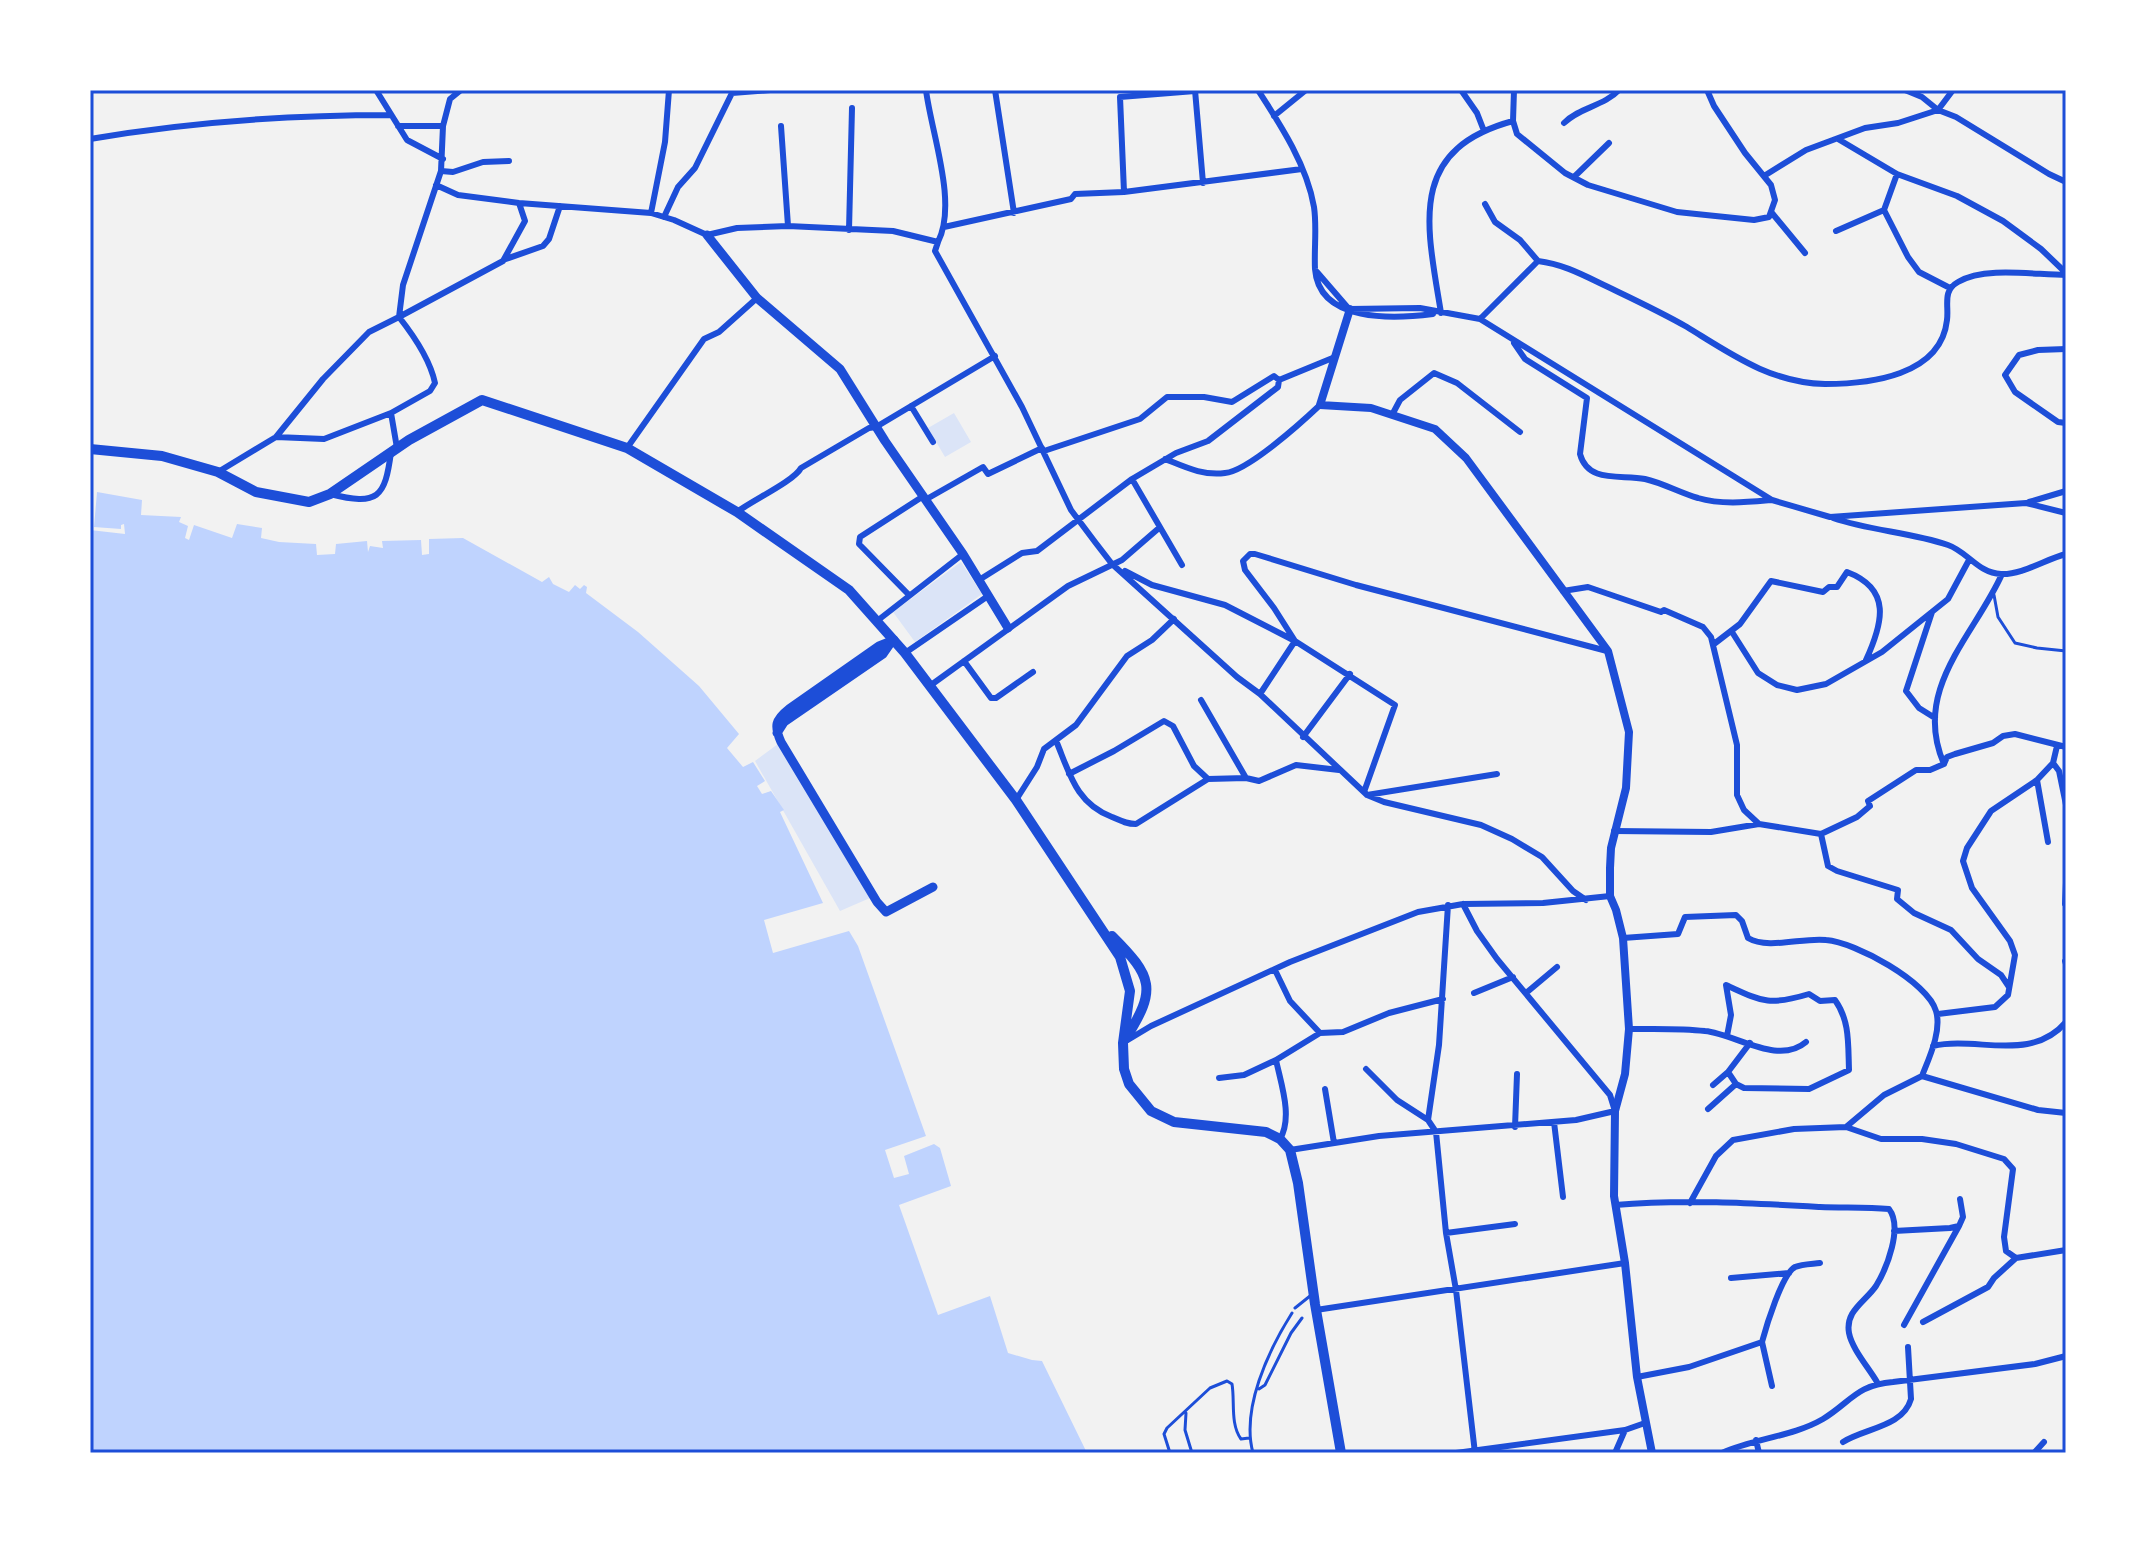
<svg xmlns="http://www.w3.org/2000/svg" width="2156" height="1543" viewBox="0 0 2156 1543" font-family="'Roboto Condensed',sans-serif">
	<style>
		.green { fill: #dbe4f7 }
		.water { fill: #bfd3fe }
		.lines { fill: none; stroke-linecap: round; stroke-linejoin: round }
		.service { stroke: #1d4ed8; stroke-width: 3 }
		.minor { stroke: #1d4ed8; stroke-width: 6 }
		.tertiary { stroke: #1d4ed8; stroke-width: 8 }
		.secondary { stroke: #1d4ed8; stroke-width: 9 }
		.primary { stroke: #1d4ed8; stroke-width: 10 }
		.neatline { fill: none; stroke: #1d4ed8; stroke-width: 3 }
	</style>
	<rect width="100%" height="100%" fill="#f2f2f2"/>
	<path class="green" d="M 954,413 L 971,442 L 945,457 L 928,428 Z
		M 961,562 L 982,594 L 915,642 L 893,612 Z
		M 778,744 L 870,898 L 840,911 L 755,761 Z"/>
	<path class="water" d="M 97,492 L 142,500 L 141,515 L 181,517 L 179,522 L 188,526 L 185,538 L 189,540 L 194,525 L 232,538 L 237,524 L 262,528 L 261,538 L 279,542 L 316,544 L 317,555 L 335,554 L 336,544 L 367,541 L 368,552 L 370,546 L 383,548 L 382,541 L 421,540 L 422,555 L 429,554 L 429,539 L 463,538 L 542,582 L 549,577 L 553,584 L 569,592 L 575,585 L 580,589 L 584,585 L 587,587 L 586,593 L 638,632 L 699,686 L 739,734 L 727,748 L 743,767 L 753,762 L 765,781 L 757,786 L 762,794 L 771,791 L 784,810 L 780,812 L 823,903 L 764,920 L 773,953 L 849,931 L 858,946 L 926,1136 L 885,1150 L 894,1178 L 909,1174 L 904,1156 L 934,1144 L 940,1148 L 951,1186 L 899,1205 L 938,1315 L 990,1296 L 1008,1353 L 1032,1360 L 1042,1361 L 1087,1453 L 90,1453 L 90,530 L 125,534 L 124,524 L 121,525 L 121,529 L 94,527 Z"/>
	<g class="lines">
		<path class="service" d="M 1994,595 L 1998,617 L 2015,643 L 2037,648 L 2066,651
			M 1295,1308 L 1310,1296
			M 1259,1389 L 1265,1385 L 1291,1333 L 1302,1318
			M 1186,1413 L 1185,1430 L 1192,1453
			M 1170,1453 L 1164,1434 L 1167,1428 L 1210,1388 L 1227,1381 L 1232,1384 C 1235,1401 1230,1424 1241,1439 L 1249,1438
			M 1253,1453 C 1241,1409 1268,1351 1292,1313"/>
		<path class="minor" d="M 376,90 L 407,140 L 443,159
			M 926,90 C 931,132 958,203 938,242
			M 995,90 L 1014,213
			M 1195,90 L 1203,183
			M 1258,90 C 1280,124 1307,165 1314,207 C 1317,227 1314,248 1315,269 C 1319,323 1394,319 1433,314
			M 1461,90 L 1477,113 L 1484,131
			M 1514,90 L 1513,121 L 1517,134 L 1565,173 L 1588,185 L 1677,212 L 1754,220 L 1769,217 L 1775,200 L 1771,185 L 1745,153 L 1714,106 L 1707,90
			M 1905,90 L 1922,97 L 1938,110 L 1956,117 L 2049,174 L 2066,182
			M 1274,116 L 1306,90
			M 1564,123 C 1580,107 1604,106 1619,90
			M 398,126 L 443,126
			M 781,126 L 788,226
			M 90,139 C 189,122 290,115 391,115
			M 1838,139 L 1897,174 L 1957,196 L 2003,221 L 2041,249 L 2066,273
			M 441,171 L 453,172 L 483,162 L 509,161
			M 1897,174 L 1884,210 L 1908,257 L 1919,272 L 1950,288
			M 1764,176 L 1806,150 L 1865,128 L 1898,123 L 1938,110 L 1953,90
			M 1574,177 L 1609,143
			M 436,185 L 458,195 L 519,203 L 651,213 L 674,220 L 707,235 L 737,228 L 788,226 L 893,231 L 938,242 L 935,251 L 1022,407 L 1071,510 L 1095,542 L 1112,564 L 1237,677 L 1260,694 L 1367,795 L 1384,802 L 1481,825 L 1512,839 L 1542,857 L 1573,891 L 1586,900
			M 1124,192 L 1120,97 L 1195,91
			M 1485,204 L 1495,222 L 1520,240 L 1538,261
			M 651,213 L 665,142 L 669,90
			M 1772,213 L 1805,253
			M 664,217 L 678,187 L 695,168 L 732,93 L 770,90
			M 944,227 L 1071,199 L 1075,194 L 1124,192 L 1302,169
			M 849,230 L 852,108
			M 1836,231 L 1884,210
			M 506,259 L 543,246 L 549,239 L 560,206
			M 1317,272 L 1349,309
			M 1350,309 L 1420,308 L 1480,319 L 1772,500 L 1830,517 L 2026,503 L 2066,513
			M 1441,313 C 1427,226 1406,150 1513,121
			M 1480,319 L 1538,261 C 1563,264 1583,275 1606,286 C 1633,299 1661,312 1687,327 C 1731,354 1771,383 1825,384 C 1869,384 1941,376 1947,320 C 1949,305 1942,291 1958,282 C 1985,266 2035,275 2066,275
			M 1514,343 L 1525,359 L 1587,398 L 1580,454 C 1588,484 1622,474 1645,479 C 1663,483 1680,493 1698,498 C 1721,505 1749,502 1772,500
			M 2066,349 L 2038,350 L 2019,355 L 2005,375 L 2015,392 L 2058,422 L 2066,423
			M 911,406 L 933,442
			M 1392,415 L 1400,400 L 1434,373 L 1457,383 L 1520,432
			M 276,437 L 324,439 L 391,413
			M 397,448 L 391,413 L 430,391 L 435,383 C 430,359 414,336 399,317 L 503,261 L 525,221 L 519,203
			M 627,448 L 704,339 L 719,332 L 757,298
			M 1044,451 L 1140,419 L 1167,397 L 1204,397 L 1232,402 L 1274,376 L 1279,380 L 1335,357
			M 1165,459 C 1185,467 1203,476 1225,473 C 1248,471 1302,422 1320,405
			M 218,472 L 276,437 L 323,379 L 369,332 L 399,317 L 403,285 L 441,171 L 443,126 L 450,99 L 461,90
			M 1132,479 L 1182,565
			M 330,494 C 378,506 385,498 391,452
			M 925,500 L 983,467 L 988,474 L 1042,448
			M 2029,502 L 2066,491
			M 737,512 C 753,500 794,481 801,468 L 869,428 L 876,427 L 995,356
			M 1833,518 C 1871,531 1910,532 1948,545 C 1968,552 1978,573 2001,574 C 2022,575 2046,559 2066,554
			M 1125,571 L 1152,585 L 1225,605 L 1295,641 L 1395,705 L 1364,792
			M 979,580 L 1022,553 L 1037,551 L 1132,479 L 1176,453 L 1208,441 L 1278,387 L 1279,380
			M 1563,591 L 1588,587 L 1661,612 L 1664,610 L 1703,627 L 1711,637 L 1737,745 L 1737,795 L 1744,810 L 1759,824 L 1821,834 L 1857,817 L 1870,806 L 1868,801 L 1916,770 L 1930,770 L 1944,764 L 1947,757 L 1955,754 L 1993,743 L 2003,736 L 2015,734 L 2066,747
			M 909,595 L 859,544 L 860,537 L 922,497
			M 1932,612 L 1906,691 L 1919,708 L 1935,718
			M 877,621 L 963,554
			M 1732,632 L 1758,673 L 1777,685 L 1797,690 L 1826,684 L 1882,652 L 1948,599 L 1969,560
			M 1295,641 L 1274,608 L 1245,570 L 1243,561 L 1250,554 L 1255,554 L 1356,585 L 1607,651
			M 1714,644 L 1740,624 L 1771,581 L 1823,592 L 1829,587 L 1837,587 L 1847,572 C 1892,589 1883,623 1866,660
			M 905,653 L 988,596
			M 964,661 L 991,698 L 996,698 L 1033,672
			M 931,685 L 1068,586 L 1122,560 L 1159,528
			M 1260,694 L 1295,641
			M 1201,700 L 1246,778
			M 1303,737 L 1350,674
			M 1057,743 C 1070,775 1077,804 1112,817 C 1121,821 1127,824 1136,824 L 1208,779 L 1246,778 L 1259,781 L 1296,765 L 1339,770
			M 2053,763 L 2059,771 L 2066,805
			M 1944,764 C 1911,689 1975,635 2002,574
			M 1069,774 L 1114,751 L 1164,721 L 1173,726 L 1194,766 L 1208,779
			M 2037,780 L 2048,842
			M 1367,795 L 1497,774
			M 1016,800 L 1037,767 L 1044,749 L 1076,725 L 1127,656 L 1152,640 L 1174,619
			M 1614,831 L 1711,832 L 1759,824
			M 1821,834 L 1828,866 L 1837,871 L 1898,890 L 1897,899 L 1914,913 L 1951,930 L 1978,959 L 2001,975 L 2009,987
			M 2065,904 L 2066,883
			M 1448,905 L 1439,1045 L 1428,1120 L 1436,1132 L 1446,1233 L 1456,1290 L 1475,1453
			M 1623,938 L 1678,934 L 1685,917 L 1736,915 L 1742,921 L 1748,938 C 1768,950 1804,937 1826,940 C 1855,942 1928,982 1936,1011 C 1942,1031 1929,1058 1922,1076
			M 2065,961 L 2066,964
			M 1275,970 L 1290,1001 L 1320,1033
			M 1474,993 L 1513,977
			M 1526,993 L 1557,967
			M 1938,1014 L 1995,1007 L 2008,995 L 2015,955 L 2010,941 L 1972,888 L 1963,861 L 1967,848 L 1991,811 L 2037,780 L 2053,763 L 2057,746
			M 1629,1029 C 1654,1029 1680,1028 1705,1031 C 1736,1034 1778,1066 1806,1042
			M 1727,1036 L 1731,1015 L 1726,985 C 1763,1002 1769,1006 1809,994 L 1820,1001 L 1835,1000 C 1850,1021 1848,1044 1849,1070 L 1809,1089 L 1744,1088 L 1736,1084 L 1728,1072
			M 1126,1041 L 1151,1026 L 1290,962 L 1418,912 L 1463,904 L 1543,903 L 1610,896
			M 1933,1046 C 1978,1036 2031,1063 2066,1022
			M 1366,1069 L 1397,1100 L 1428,1120
			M 1219,1078 L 1244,1075 L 1276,1060
			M 1713,1085 L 1728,1072 L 1750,1043
			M 1325,1089 L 1334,1143
			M 1708,1109 L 1736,1084
			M 1554,1122 L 1563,1197
			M 1515,1127 L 1517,1074
			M 1846,1127 L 1881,1139 L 1922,1139 L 1956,1144 L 2004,1159 L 2013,1169 L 2004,1237 L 2006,1251 L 2016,1258 L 2066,1250
			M 1280,1139 C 1293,1117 1281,1084 1276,1060 L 1320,1033 L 1343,1032 L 1389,1013 L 1443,999
			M 1290,1150 L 1379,1136 L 1576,1120 L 1615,1111 L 1610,1095 L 1497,959 L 1477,931 L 1463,904
			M 1690,1203 L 1716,1156 L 1733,1140 L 1794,1129 L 1846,1127 L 1884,1095 L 1922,1076 L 2038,1110 L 2066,1113
			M 1615,1205 C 1683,1199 1751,1203 1820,1207 C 1843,1208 1866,1207 1889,1209 C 1903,1227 1887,1268 1876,1286 C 1865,1302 1845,1311 1849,1333 C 1852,1349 1869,1368 1877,1382
			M 1959,1226 L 1963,1217 L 1960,1199
			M 1894,1231 L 1950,1228 L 1959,1226 L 1904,1325
			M 1446,1233 L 1515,1224
			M 1731,1278 L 1789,1273
			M 1316,1310 L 1625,1263
			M 1923,1322 L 1988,1287 L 1994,1278 L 2016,1258
			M 1762,1342 L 1772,1386
			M 1637,1377 L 1689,1367 L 1762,1342 C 1766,1327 1782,1274 1795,1267 C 1802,1264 1813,1264 1820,1263
			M 1756,1440 L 1759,1453
			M 1843,1442 C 1865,1428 1903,1427 1911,1399 L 1908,1347
			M 1456,1453 L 1625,1430 L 1645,1423
			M 1615,1453 L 1625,1430
			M 1722,1453 C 1754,1438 1792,1437 1823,1419 C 1851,1402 1856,1385 1893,1382 L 2035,1364 L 2066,1356
			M 2034,1453 L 2044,1442"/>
		<path class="tertiary" d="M 1350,309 L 1320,405 L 1371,408 L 1435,429 L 1466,458 L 1608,651 L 1629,732 L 1626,788 L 1611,848 L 1610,868 L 1610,896 L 1616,910 L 1623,938 L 1629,1029 L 1625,1074 L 1615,1111 L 1614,1196 L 1625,1263 L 1637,1377 L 1652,1453"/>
		<path class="secondary" d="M 707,235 L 757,298 L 840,369 L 885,441 L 963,554 L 1008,628
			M 894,640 L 879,646 L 789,709 C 775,720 774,726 781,742 L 877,902 L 886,912 L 933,887
			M 777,733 L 784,722 L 883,654 L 892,641"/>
		<path class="primary" d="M 90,449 L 162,456 L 218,472 L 256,492 L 309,502 L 330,494 L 409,440 L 482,400 L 627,448 L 737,512 L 849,590 L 905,653 L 1016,800 L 1120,957 L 1130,991 L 1123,1043 L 1124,1069 L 1129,1084 L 1151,1111 L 1174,1122 L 1266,1132 L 1280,1139 L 1290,1150 L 1298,1183 L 1315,1304 L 1341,1453
			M 1112,936 C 1153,977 1157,989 1126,1038"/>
	</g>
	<rect width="2156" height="1543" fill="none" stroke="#ffffff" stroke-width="184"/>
	<rect x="92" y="92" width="1972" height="1359" class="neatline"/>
</svg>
